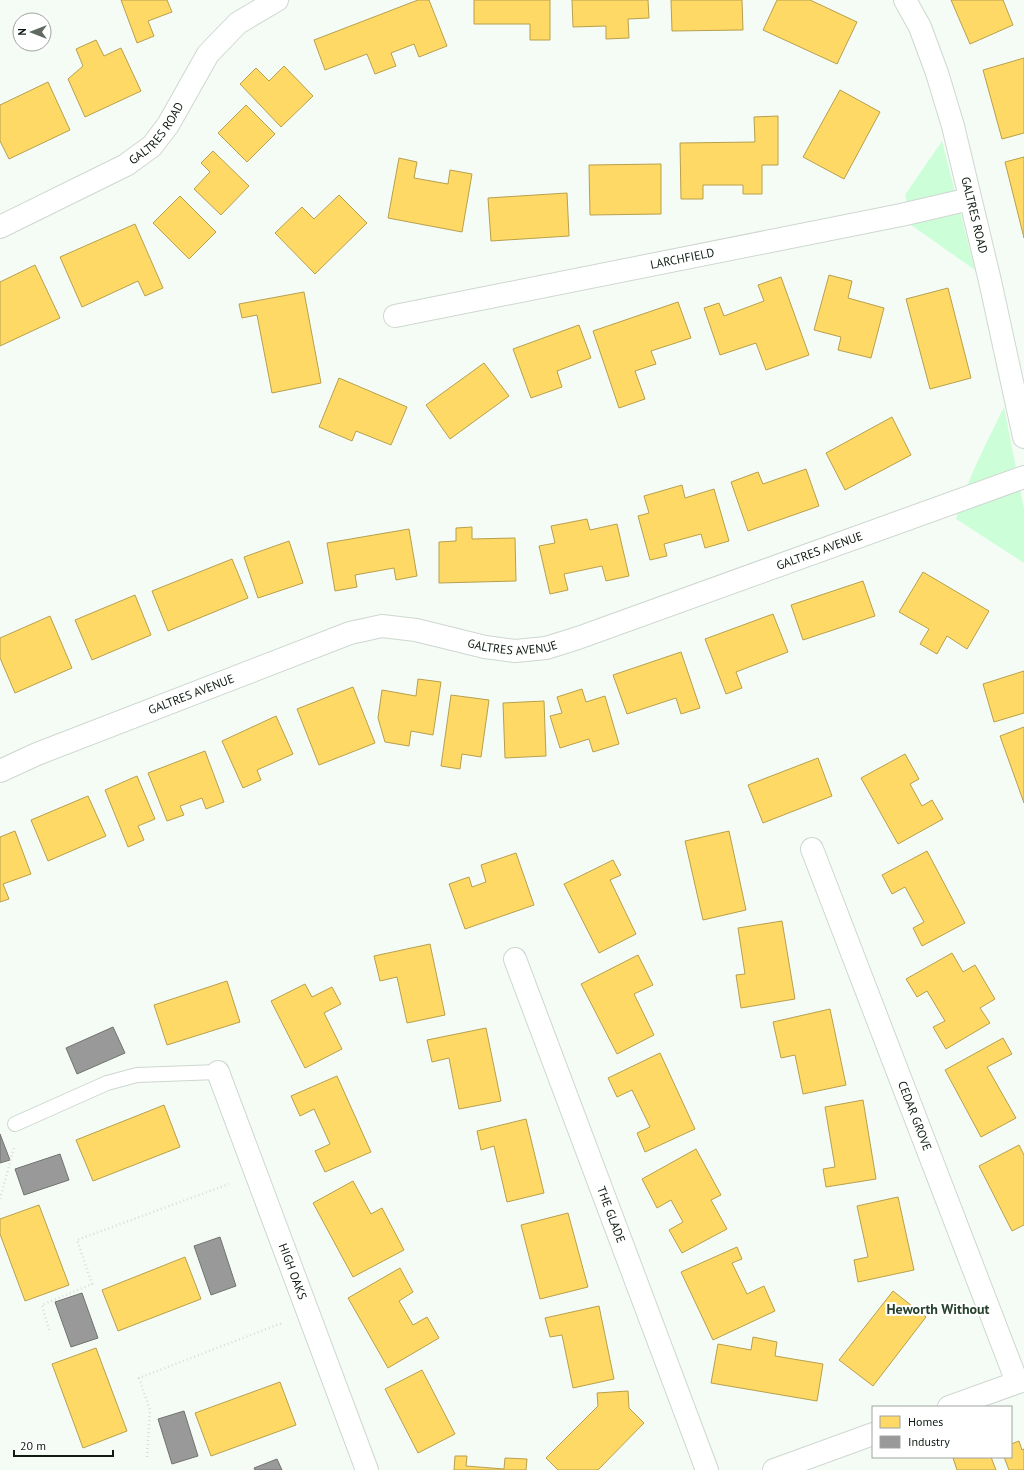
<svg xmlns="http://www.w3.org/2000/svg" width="1024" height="1470" viewBox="0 0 1024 1470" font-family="'PT Sans',sans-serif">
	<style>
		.green { fill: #ccfed8 }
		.homes { fill: #ffd966; stroke: #b7a04c }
		.industry { fill: #999; stroke: #707370 }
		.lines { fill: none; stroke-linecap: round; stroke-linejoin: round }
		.service-casing { stroke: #ced7d0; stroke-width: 16 }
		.minor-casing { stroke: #ced7d0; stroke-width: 24 }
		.path { stroke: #dadcda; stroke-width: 2.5; stroke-dasharray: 1 3; stroke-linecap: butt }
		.service { stroke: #fefffe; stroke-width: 14 }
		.minor { stroke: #fefffe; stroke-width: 22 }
		.labels { text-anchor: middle; stroke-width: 4; stroke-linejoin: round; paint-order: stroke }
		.street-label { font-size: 12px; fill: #0f1a11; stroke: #fff }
		.quarter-label { font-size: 14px; font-weight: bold; fill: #27412d; stroke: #fff }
	</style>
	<rect width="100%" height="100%" fill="#f5fcf6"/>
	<path class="green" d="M 942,141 L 975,270 L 911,225 L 905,195 Z
		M 1004,407 L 1024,509 L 1024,563 L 956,519 C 967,479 986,444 1004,407 Z"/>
	<path class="homes" d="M 121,0 L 167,0 L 172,12 L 148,21 L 154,36 L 137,43 Z
		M 418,0 L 429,0 L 447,46 L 419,57 L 414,44 L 391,53 L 396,66 L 375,74 L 367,54 L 325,70 L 314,40 Z
		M 474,0 L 550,0 L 550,40 L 530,40 L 530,24 L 474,24 Z
		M 572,0 L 648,0 L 649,18 L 628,19 L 629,38 L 606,39 L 606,26 L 573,27 Z
		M 671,0 L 742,0 L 743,30 L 672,31 Z
		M 777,0 L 810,0 L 857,22 L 837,64 L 763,30 Z
		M 951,0 L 1003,0 L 1013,25 L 970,44 Z
		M 96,40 L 104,56 L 121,48 L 141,91 L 85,117 L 68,79 L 83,66 L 76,49 Z
		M 1024,58 L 1024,133 L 1002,139 L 983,70 Z
		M 284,66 L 313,96 L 281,127 L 240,84 L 256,68 L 269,81 Z
		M 48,82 L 70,130 L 9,159 L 0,141 L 0,105 Z
		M 840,90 L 880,112 L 844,179 L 803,157 Z
		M 246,105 L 275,134 L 247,162 L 218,133 Z
		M 778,116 L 778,165 L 762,165 L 762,194 L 743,194 L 743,185 L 703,185 L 703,199 L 681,199 L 680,143 L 755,142 L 754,117 Z
		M 213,151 L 249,186 L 221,215 L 194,189 L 210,172 L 201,163 Z
		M 1024,157 L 1024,238 L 1005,162 Z
		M 399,158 L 417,162 L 414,178 L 448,184 L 450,170 L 472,174 L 462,232 L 388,218 Z
		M 661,164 L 661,214 L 590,215 L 589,165 Z
		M 567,193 L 569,236 L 491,241 L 488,198 Z
		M 339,195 L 367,223 L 315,274 L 275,233 L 302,207 L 314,219 Z
		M 180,196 L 216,232 L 189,259 L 153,223 Z
		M 135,224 L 163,288 L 145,296 L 138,281 L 82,307 L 60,257 Z
		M 35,265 L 60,318 L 0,346 L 0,282 Z
		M 829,275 L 852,281 L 848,298 L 884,308 L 871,358 L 838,350 L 841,337 L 814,330 Z
		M 781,277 L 809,355 L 766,370 L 756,343 L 720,355 L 704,308 L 719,303 L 724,316 L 764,301 L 758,285 Z
		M 948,288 L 971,378 L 930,389 L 906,299 Z
		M 304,292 L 321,383 L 272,393 L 257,315 L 242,318 L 239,304 Z
		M 678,302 L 691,338 L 651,351 L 656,364 L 635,371 L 645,399 L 619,408 L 593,331 Z
		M 579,325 L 591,358 L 557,371 L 562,387 L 531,398 L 513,349 Z
		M 484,363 L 509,396 L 450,439 L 426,405 Z
		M 339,378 L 407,407 L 391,445 L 356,431 L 352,441 L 319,427 Z
		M 892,417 L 911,455 L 845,490 L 826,453 Z
		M 806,469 L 819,506 L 748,531 L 731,482 L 758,472 L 763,484 Z
		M 682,485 L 685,498 L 714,489 L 729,541 L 705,548 L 701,534 L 664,544 L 667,556 L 650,560 L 638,516 L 649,513 L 644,496 Z
		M 587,519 L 590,530 L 617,524 L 629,576 L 606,581 L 602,566 L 564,574 L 568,590 L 550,594 L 539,546 L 555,543 L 551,526 Z
		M 472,527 L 472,539 L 515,538 L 516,581 L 439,583 L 439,542 L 456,541 L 456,528 Z
		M 409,529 L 417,576 L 396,580 L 394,568 L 355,575 L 357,587 L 335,591 L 327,543 Z
		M 289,541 L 303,583 L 258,598 L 244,557 Z
		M 232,559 L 248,598 L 168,631 L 152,591 Z
		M 923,572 L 989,611 L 967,649 L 947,636 L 937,654 L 920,644 L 929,629 L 899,612 Z
		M 863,581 L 875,616 L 803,640 L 791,605 Z
		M 135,595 L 151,635 L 92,660 L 75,620 Z
		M 773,614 L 788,652 L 736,672 L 742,688 L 726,694 L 705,639 Z
		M 50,616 L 72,668 L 15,693 L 0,658 L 0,638 Z
		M 681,652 L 700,708 L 681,714 L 676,698 L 627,714 L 613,675 Z
		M 1024,671 L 1024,713 L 994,722 L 983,684 Z
		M 418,679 L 441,682 L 433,735 L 411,731 L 409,746 L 385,742 L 378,718 L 382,690 L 416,696 Z
		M 353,687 L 375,743 L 319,765 L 297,709 Z
		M 582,689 L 586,702 L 605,696 L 619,744 L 593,752 L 589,739 L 560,748 L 550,716 L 562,713 L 557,697 Z
		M 451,695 L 489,700 L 481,757 L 462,754 L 460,769 L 441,766 Z
		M 544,701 L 546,756 L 505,758 L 503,703 Z
		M 276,716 L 293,754 L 257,770 L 261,780 L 243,788 L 222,741 Z
		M 1024,727 L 1024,803 L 1000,736 Z
		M 205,751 L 224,802 L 206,809 L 202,798 L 180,806 L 184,815 L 167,821 L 148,773 Z
		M 905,754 L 919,779 L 910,784 L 922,806 L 932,800 L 943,819 L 898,844 L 861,778 Z
		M 818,758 L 832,796 L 763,823 L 748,785 Z
		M 137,776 L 155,819 L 138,826 L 144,840 L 128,847 L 105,790 Z
		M 88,796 L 106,836 L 48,861 L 31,820 Z
		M 15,831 L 31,874 L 3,884 L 9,899 L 0,902 L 0,837 Z
		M 729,831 L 746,910 L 703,920 L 685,841 Z
		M 927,851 L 965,923 L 922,946 L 913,928 L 924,922 L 905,887 L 892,894 L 882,875 Z
		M 516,853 L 534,905 L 465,929 L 449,884 L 469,877 L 472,887 L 486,882 L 481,865 Z
		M 613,860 L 621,875 L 610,880 L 636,934 L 599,953 L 564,884 Z
		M 782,921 L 795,999 L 741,1008 L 736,975 L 745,974 L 738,928 Z
		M 430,944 L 445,1015 L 407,1023 L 397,977 L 380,981 L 374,956 Z
		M 952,953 L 963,972 L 975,965 L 995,999 L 980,1008 L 990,1023 L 946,1049 L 933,1027 L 945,1021 L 927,991 L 917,997 L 906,979 Z
		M 638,955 L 653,985 L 634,994 L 654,1035 L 617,1054 L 581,984 Z
		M 227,981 L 240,1022 L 167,1045 L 154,1005 Z
		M 305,984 L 312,997 L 332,987 L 341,1004 L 324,1013 L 342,1049 L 305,1068 L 271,1001 Z
		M 830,1009 L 846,1085 L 803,1094 L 795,1055 L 781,1058 L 773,1022 Z
		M 486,1028 L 501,1101 L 459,1109 L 449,1058 L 432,1062 L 427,1040 Z
		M 1003,1038 L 1012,1054 L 987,1067 L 1016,1118 L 981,1137 L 945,1070 Z
		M 660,1053 L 695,1129 L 645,1152 L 637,1133 L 650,1127 L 632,1090 L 617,1097 L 608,1078 Z
		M 337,1076 L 371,1152 L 325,1172 L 315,1151 L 330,1144 L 314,1109 L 300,1116 L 291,1096 Z
		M 863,1100 L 876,1179 L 826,1187 L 823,1169 L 835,1167 L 825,1107 Z
		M 164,1105 L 180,1147 L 93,1181 L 76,1140 Z
		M 526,1119 L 544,1193 L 507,1202 L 494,1146 L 481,1150 L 477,1131 Z
		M 1019,1145 L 1024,1155 L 1024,1225 L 1012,1231 L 979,1166 Z
		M 696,1149 L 721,1195 L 711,1200 L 727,1229 L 682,1253 L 669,1230 L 683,1222 L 671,1200 L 657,1208 L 642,1179 Z
		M 353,1181 L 371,1214 L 382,1208 L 404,1250 L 353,1277 L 313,1203 Z
		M 898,1197 L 914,1270 L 858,1282 L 854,1260 L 868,1257 L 857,1206 Z
		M 39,1205 L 69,1285 L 25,1301 L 0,1234 L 0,1219 Z
		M 568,1213 L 588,1287 L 540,1299 L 521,1225 Z
		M 737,1247 L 742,1259 L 732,1263 L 747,1294 L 764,1286 L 775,1311 L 713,1340 L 681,1272 Z
		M 185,1257 L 201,1299 L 118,1331 L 102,1290 Z
		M 400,1268 L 413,1292 L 399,1301 L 413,1325 L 427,1317 L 439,1338 L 388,1368 L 348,1298 Z
		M 893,1291 L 926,1317 L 873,1386 L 839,1360 Z
		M 599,1306 L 614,1379 L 573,1388 L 562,1335 L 550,1337 L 545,1318 Z
		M 753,1337 L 777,1342 L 775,1356 L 823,1364 L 817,1401 L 711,1383 L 718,1344 L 751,1350 Z
		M 96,1348 L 127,1431 L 83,1448 L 52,1364 Z
		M 422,1370 L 455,1434 L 418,1453 L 385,1389 Z
		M 280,1382 L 296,1425 L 211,1456 L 195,1413 Z
		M 628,1391 L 629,1408 L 644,1423 L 598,1470 L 558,1470 L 546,1458 L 598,1406 L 597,1393 Z
		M 1019,1441 L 1022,1450 L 1024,1449 L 1024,1470 L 1009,1470 L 1004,1457 L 1011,1457 L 1011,1444 Z
		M 455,1456 L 467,1456 L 466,1466 L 504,1469 L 505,1458 L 527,1459 L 526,1470 L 454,1470 Z
		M 956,1457 L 991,1457 L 996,1470 L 957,1470 L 953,1458 Z"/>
	<path class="industry" d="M 113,1027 L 125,1053 L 77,1074 L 66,1048 Z
		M 0,1134 L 10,1160 L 0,1163 Z
		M 60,1154 L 69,1180 L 24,1195 L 15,1169 Z
		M 220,1237 L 236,1286 L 211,1295 L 194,1246 Z
		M 82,1293 L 98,1338 L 71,1347 L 55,1302 Z
		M 184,1411 L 198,1456 L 172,1464 L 158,1419 Z
		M 277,1459 L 282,1470 L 255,1470 L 254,1468 Z"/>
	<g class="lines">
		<defs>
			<path id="service" d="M 15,1124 L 107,1083 L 137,1075 L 218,1072"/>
			<g id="minor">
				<path id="s1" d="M 905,0 L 920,27 L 937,73 L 953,126 L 990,281 L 1024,437"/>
				<path id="s2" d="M 0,227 L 126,165 L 152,146 L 168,125 L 208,54 L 238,23 L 277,0"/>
				<path id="s3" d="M 395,316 L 901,215 L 970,199"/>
				<path id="s4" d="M 0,771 L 37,754 L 350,633 L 382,626 L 416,630 L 485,647 L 515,651 L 546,648 L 578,638 L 1024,477"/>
				<path id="s5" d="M 812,849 L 1017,1382"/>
				<path id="s6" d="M 515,959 L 707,1470"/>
				<path id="s7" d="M 218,1072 L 367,1470"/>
				<path d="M 949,1407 L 1024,1380"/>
				<path d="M 774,1470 L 873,1434"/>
			</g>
		</defs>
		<use href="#service" class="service-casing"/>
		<use href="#minor" class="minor-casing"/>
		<path class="path" d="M 0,1199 L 14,1148
			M 49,1330 L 42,1305 L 92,1284 L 77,1240 L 229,1184
			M 147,1457 L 150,1410 L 139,1378 L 282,1323"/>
		<use href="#service" class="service"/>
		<use href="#minor" class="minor"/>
	</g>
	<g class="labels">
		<g class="street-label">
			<text dy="4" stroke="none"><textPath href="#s2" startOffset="185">GALTRES ROAD</textPath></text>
			<text dy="4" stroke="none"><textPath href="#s1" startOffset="227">GALTRES ROAD</textPath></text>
			<text dy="4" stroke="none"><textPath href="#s3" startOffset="293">LARCHFIELD</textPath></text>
			<text dy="4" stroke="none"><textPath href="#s4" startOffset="866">GALTRES AVENUE</textPath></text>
			<text dy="4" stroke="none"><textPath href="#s4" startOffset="542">GALTRES AVENUE</textPath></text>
			<text dy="4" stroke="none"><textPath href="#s4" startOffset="206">GALTRES AVENUE</textPath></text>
			<text dy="4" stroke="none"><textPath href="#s5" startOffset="286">CEDAR GROVE</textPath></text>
			<text dy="4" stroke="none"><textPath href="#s6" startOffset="273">THE GLADE</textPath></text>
			<text dy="4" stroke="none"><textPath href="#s7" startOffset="213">HIGH OAKS</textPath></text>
		</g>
		<g class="quarter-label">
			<text x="938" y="1314">Heworth Without</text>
		</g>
	</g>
	<rect x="872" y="1406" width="140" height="52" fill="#ffffff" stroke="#9fa3a0"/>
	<rect x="880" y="1416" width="20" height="12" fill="#ffd966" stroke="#9fa3a0"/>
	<text x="908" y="1426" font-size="12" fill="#0f1a11">Homes</text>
	<rect x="880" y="1436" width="20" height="12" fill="#999999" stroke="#9fa3a0"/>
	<text x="908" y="1446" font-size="12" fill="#0f1a11">Industry</text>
	<g transform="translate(32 32) rotate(270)"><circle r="19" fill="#ffffff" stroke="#9fa3a0"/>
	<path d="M0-3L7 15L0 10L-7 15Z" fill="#606961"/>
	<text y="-6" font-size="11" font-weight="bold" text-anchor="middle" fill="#0f1a11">N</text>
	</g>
	<path d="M14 1450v6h99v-6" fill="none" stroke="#0f1a11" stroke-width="2"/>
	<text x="20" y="1450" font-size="12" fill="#0f1a11" stroke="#ffffff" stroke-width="3" paint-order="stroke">20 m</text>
</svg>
